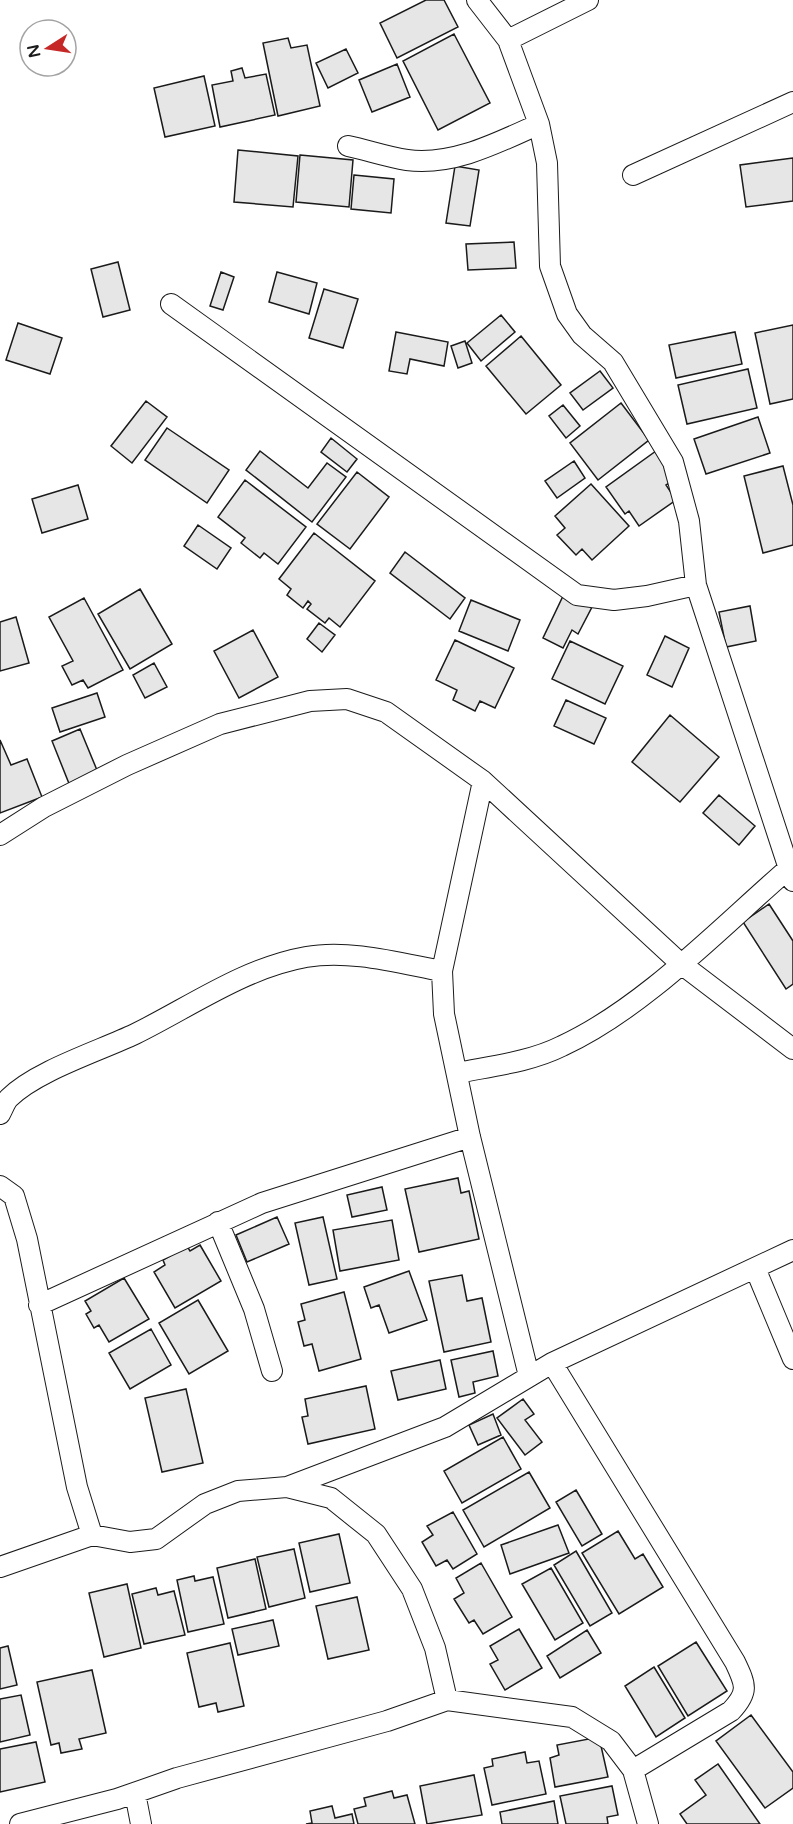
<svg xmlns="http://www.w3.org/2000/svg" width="793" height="1824" viewBox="0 0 793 1824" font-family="'Varela Round',sans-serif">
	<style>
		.building { fill: #e6e6e6; stroke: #1a1a1a; stroke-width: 1.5 }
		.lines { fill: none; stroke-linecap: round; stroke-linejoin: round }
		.minor-casing { stroke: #1a1a1a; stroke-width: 22 }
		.minor { stroke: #fff; stroke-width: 20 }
	</style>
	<rect width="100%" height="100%" fill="#fff"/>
	<path class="building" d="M 426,0 L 444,0 L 458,27 L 397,58 L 380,23 Z
		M 454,34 L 490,103 L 438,130 L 403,61 Z
		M 288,38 L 291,48 L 307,45 L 320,106 L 278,116 L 263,43 Z
		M 346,49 L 358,73 L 328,88 L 316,63 Z
		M 397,64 L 410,97 L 372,112 L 359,80 Z
		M 242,68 L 245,78 L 266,74 L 275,115 L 220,127 L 212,85 L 233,81 L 231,71 Z
		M 204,76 L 215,126 L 165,137 L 154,88 Z
		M 238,150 L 298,156 L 293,207 L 234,202 Z
		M 300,155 L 353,160 L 349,207 L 296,202 Z
		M 793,158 L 793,201 L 746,207 L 740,165 Z
		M 455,166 L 479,170 L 470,226 L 446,223 Z
		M 354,175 L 394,179 L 391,213 L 351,209 Z
		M 514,242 L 516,268 L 468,270 L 466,244 Z
		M 118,262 L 130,310 L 103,317 L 91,269 Z
		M 221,272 L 234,277 L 223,310 L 210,306 Z
		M 277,272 L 317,283 L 309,314 L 269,302 Z
		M 324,289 L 358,299 L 343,348 L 309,338 Z
		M 501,315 L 515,332 L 481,361 L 467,343 Z
		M 18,323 L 62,338 L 50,374 L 6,360 Z
		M 793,325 L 793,399 L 770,404 L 755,333 Z
		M 396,332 L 448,342 L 444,366 L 410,359 L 407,374 L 389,371 Z
		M 735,332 L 742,364 L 676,378 L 669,345 Z
		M 521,336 L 561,385 L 526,414 L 486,366 Z
		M 465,341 L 472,363 L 458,368 L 451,346 Z
		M 748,369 L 757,408 L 687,424 L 678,385 Z
		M 600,371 L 613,388 L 583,410 L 570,393 Z
		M 146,401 L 167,417 L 132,463 L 111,446 Z
		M 621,403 L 649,440 L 598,480 L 570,443 Z
		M 563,405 L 580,426 L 566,438 L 549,416 Z
		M 758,417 L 770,453 L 706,474 L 694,439 Z
		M 167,428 L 229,470 L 207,503 L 145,460 Z
		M 331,438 L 357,459 L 347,472 L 321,452 Z
		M 260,451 L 308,488 L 327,463 L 346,477 L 312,522 L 246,470 Z
		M 656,451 L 676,479 L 666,485 L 676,500 L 639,526 L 629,511 L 625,514 L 606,487 Z
		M 574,461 L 585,478 L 557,498 L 545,481 Z
		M 783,466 L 793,505 L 793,545 L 763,553 L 744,476 Z
		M 357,472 L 389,497 L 350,549 L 317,524 Z
		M 245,480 L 306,527 L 278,564 L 264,553 L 260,558 L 241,543 L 245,538 L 218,517 Z
		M 591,484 L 629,526 L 592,560 L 582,549 L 576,555 L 557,535 L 565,528 L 555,516 Z
		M 78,485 L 88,519 L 42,533 L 32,499 Z
		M 198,525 L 231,548 L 217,569 L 184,546 Z
		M 314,533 L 375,581 L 340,627 L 329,618 L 325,623 L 307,609 L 311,604 L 308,601 L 303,608 L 287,595 L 291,589 L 279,579 Z
		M 405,552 L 465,598 L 450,619 L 390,573 Z
		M 140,589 L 172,644 L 130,669 L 98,614 Z
		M 564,594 L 592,607 L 578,634 L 572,630 L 563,648 L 543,638 Z
		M 84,598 L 123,670 L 88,688 L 83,680 L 72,685 L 62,666 L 73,661 L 49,617 Z
		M 471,600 L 520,620 L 508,651 L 459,631 Z
		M 750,606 L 756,641 L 726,647 L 719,612 Z
		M 16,617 L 29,663 L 0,671 L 0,622 Z
		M 319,623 L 335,635 L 322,652 L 307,639 Z
		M 253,630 L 278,677 L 239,698 L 214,651 Z
		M 665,636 L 689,648 L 672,687 L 647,675 Z
		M 455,640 L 514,668 L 495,708 L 480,701 L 475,711 L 453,700 L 457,690 L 436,680 Z
		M 570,641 L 623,666 L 605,704 L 552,679 Z
		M 154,663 L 167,687 L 145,698 L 133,675 Z
		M 97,693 L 105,717 L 60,732 L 52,708 Z
		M 566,700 L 606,718 L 594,744 L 554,726 Z
		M 670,715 L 719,757 L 680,802 L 632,762 Z
		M 80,729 L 99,775 L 70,786 L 52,741 Z
		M 0,740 L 11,765 L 27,759 L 42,797 L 0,813 Z
		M 719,795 L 755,826 L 739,845 L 703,813 Z
		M 769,904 L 793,941 L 793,984 L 786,989 L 743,922 Z
		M 458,1178 L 461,1193 L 469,1191 L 479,1239 L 419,1252 L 405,1189 Z
		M 382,1187 L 387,1210 L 352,1217 L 347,1195 Z
		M 277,1217 L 289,1244 L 247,1262 L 236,1235 Z
		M 323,1217 L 337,1279 L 309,1285 L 295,1223 Z
		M 392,1220 L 399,1260 L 340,1271 L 333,1230 Z
		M 200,1245 L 221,1281 L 175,1308 L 154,1272 L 165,1265 L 163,1260 L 187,1246 L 190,1251 Z
		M 409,1271 L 427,1320 L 389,1333 L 379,1305 L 371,1308 L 364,1287 Z
		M 462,1275 L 467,1301 L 482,1298 L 491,1342 L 444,1352 L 429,1281 Z
		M 124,1278 L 149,1319 L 109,1342 L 99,1325 L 94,1328 L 86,1314 L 91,1311 L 85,1301 Z
		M 344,1292 L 361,1359 L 319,1371 L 312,1344 L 304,1346 L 298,1322 L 305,1320 L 301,1304 Z
		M 198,1300 L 228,1351 L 189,1374 L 159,1323 Z
		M 151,1329 L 171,1365 L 130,1389 L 109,1353 Z
		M 493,1351 L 498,1376 L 473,1382 L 475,1393 L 459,1397 L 451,1360 Z
		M 440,1360 L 446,1389 L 398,1400 L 391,1371 Z
		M 366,1386 L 375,1429 L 308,1444 L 302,1417 L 308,1416 L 305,1399 Z
		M 186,1389 L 203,1463 L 162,1472 L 145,1398 Z
		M 523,1399 L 534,1414 L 525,1420 L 542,1442 L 525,1455 L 497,1418 Z
		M 493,1414 L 501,1435 L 478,1445 L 469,1425 Z
		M 503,1437 L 521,1469 L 462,1503 L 444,1471 Z
		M 529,1472 L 550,1508 L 484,1547 L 463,1510 Z
		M 576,1490 L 602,1534 L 582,1546 L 556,1502 Z
		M 453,1512 L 477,1554 L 453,1569 L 447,1560 L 436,1566 L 422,1542 L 433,1535 L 427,1526 Z
		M 558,1525 L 569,1553 L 510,1574 L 501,1545 Z
		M 618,1531 L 635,1559 L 643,1554 L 663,1587 L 619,1614 L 582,1553 Z
		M 339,1534 L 350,1583 L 310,1592 L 299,1543 Z
		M 294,1549 L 305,1598 L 269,1607 L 257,1557 Z
		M 576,1551 L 612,1613 L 590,1626 L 554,1565 Z
		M 255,1559 L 266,1609 L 228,1618 L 217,1568 Z
		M 481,1563 L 512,1617 L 483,1634 L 474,1620 L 469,1623 L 454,1599 L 464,1593 L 456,1578 Z
		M 551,1568 L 583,1623 L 555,1640 L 522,1584 Z
		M 194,1576 L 195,1581 L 213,1577 L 224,1624 L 188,1632 L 177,1580 Z
		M 127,1584 L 141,1648 L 104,1657 L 89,1593 Z
		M 156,1588 L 158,1595 L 174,1591 L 185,1635 L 144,1644 L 132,1594 Z
		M 357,1597 L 369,1650 L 328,1659 L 316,1606 Z
		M 273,1620 L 279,1646 L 238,1655 L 232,1629 Z
		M 519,1629 L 542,1668 L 505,1690 L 490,1664 L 498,1660 L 490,1646 Z
		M 587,1630 L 601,1653 L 560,1678 L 547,1656 Z
		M 696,1642 L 727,1691 L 688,1716 L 658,1666 Z
		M 230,1643 L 244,1706 L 218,1712 L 216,1703 L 199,1707 L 187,1653 Z
		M 8,1646 L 17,1685 L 0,1689 L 0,1648 Z
		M 654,1667 L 685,1718 L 656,1737 L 625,1686 Z
		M 92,1670 L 106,1733 L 79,1739 L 82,1749 L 61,1753 L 59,1743 L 51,1745 L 37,1682 Z
		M 21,1695 L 30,1735 L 0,1742 L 0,1699 Z
		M 751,1715 L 793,1772 L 793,1788 L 765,1808 L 716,1741 Z
		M 599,1737 L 608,1777 L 555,1787 L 550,1758 L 559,1755 L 557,1745 Z
		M 36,1742 L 45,1782 L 0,1792 L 0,1749 Z
		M 525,1752 L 527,1763 L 539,1761 L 546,1794 L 492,1805 L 484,1768 L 493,1766 L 492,1759 Z
		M 718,1764 L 760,1824 L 687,1824 L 680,1814 L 706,1795 L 695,1780 Z
		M 474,1775 L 482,1815 L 427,1824 L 420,1786 Z
		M 612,1786 L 618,1815 L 607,1817 L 608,1824 L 566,1824 L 560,1796 Z
		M 392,1791 L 394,1798 L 407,1795 L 415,1824 L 358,1824 L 354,1809 L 366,1806 L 364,1798 Z
		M 554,1801 L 558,1824 L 502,1824 L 500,1812 Z
		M 332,1806 L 335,1818 L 352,1814 L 354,1824 L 306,1824 L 312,1823 L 310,1811 Z"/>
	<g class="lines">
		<defs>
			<path id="minor" d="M 477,0 L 508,40 L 588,0
				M 508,40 L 539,124 L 547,163 L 550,266 L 567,314 L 582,335 L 613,362 L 673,462 L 689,521 L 696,585 L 793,881
				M 348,146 C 367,150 387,157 407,160 C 453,166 497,143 539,124
				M 633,175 L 793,102
				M 171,304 L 577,595 L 614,600 L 647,596 L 696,585
				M 483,781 L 442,971 L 444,1014 L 470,1137 L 529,1376
				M 0,835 L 44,807 L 127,765 L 220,724 L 310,701 L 347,699 L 386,712 L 483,781 L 680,963 L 793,1049
				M 457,1073 C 492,1066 530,1062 562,1046 C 644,1008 720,928 788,869
				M 0,1114 C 3,1109 5,1102 9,1098 C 36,1071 99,1051 135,1034 C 190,1007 244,968 306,957 C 349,949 399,963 442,971
				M 0,1186 L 14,1196 L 27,1239 L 77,1487 L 92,1535 L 130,1542 L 156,1539 L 205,1504 L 238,1491 L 287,1487 L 331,1498 L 376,1534 L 412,1589 L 435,1648 L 447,1700
				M 218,1222 L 254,1309 L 272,1371
				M 755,1268 L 793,1359
				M 39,1305 L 262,1203 L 470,1137
				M 552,1363 L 735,1662 C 746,1685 749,1692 731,1711 L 633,1770
				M 287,1487 L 445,1427 L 552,1363 L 793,1250
				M 0,1567 L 92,1535
				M 135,1793 L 141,1824
				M 20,1824 L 117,1799 L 177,1778 L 387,1721 L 447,1700 L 572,1717 L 611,1741 L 633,1770 L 648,1824"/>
		</defs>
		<use href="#minor" class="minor-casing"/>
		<use href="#minor" class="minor"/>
	</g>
	<g transform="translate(48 48) rotate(258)"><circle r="28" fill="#ffffff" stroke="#a3a3a3" stroke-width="1.5"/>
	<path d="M0-4.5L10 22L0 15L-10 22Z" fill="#c62828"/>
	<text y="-9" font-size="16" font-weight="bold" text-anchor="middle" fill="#1a1a1a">N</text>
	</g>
</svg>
